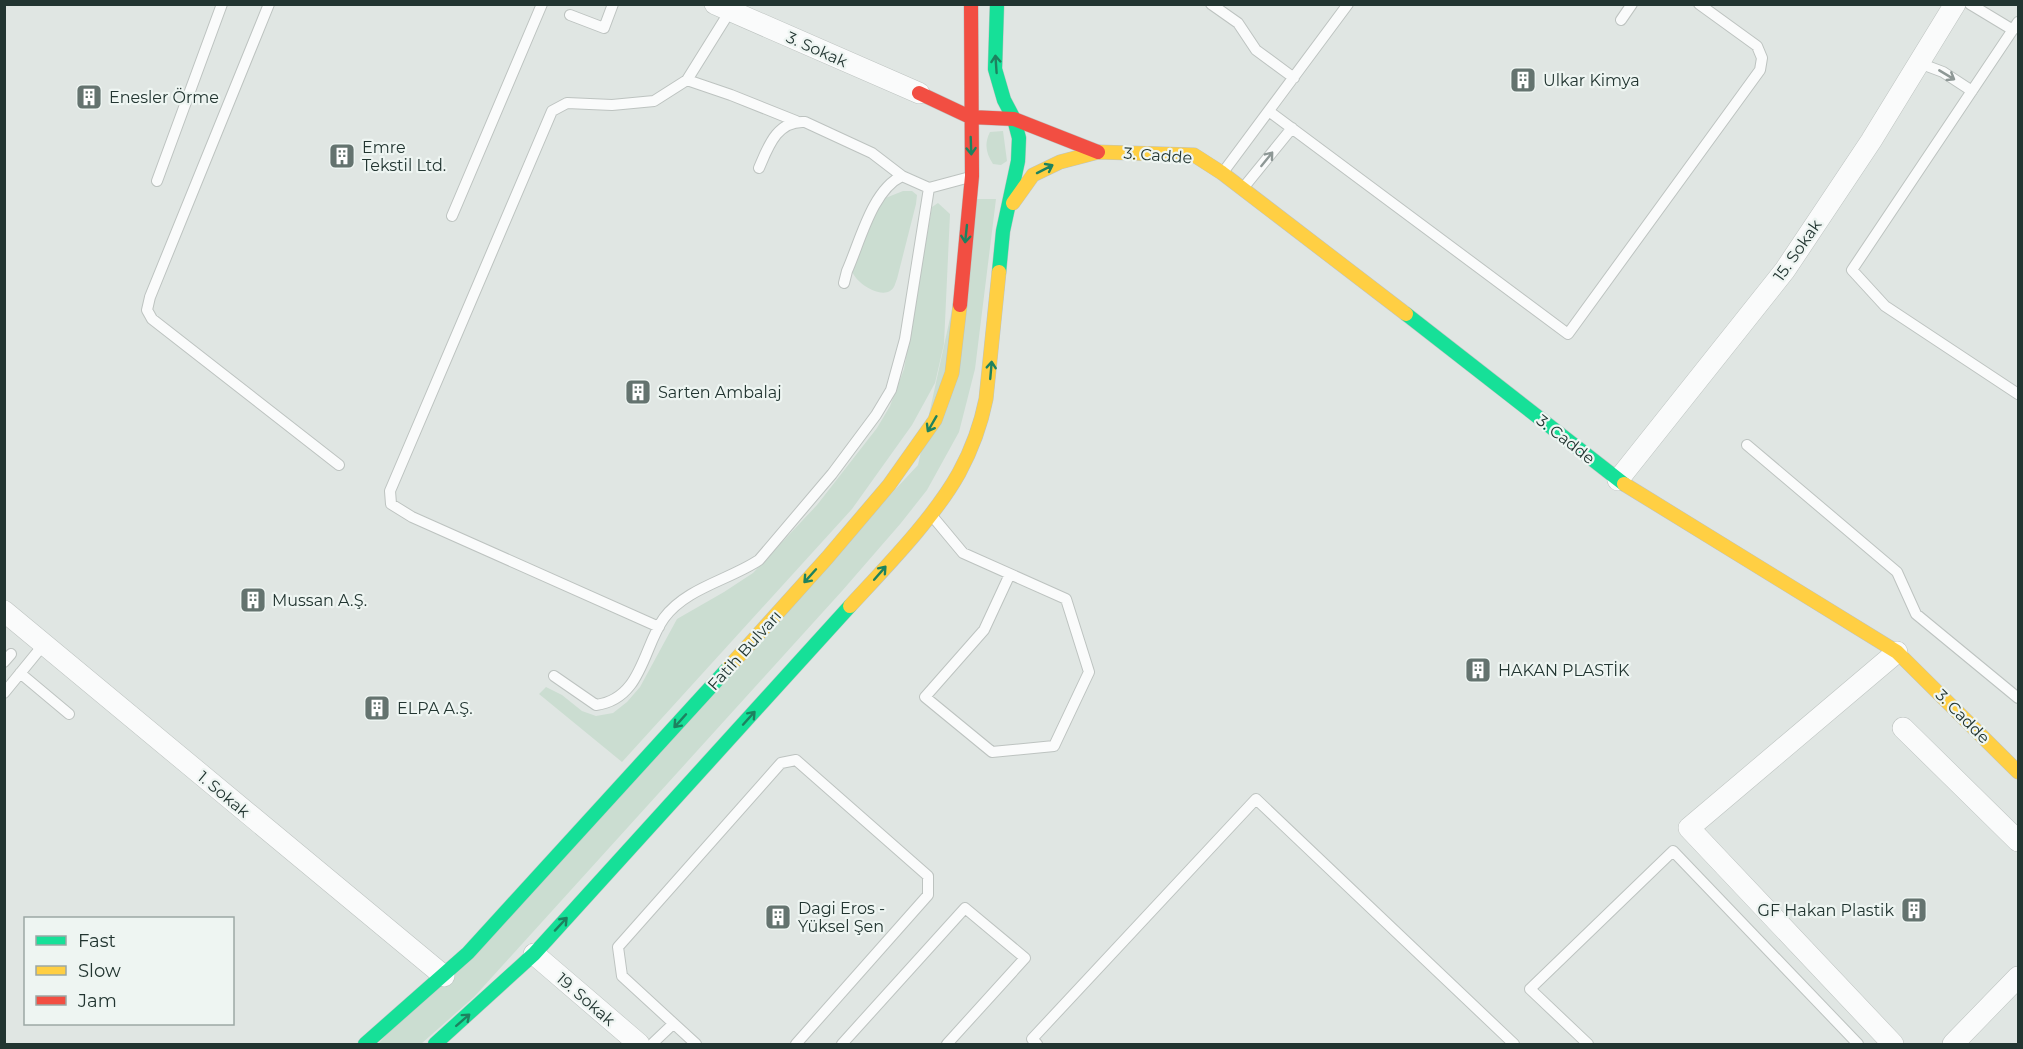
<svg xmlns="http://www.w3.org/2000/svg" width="2023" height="1049" viewBox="0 0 2023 1049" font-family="Montserrat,sans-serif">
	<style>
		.green { fill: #cbddd1 }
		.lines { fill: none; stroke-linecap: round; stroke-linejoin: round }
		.lane-casing { stroke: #bdc3c0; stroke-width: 12 }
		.street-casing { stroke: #bdc3c0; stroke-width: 22 }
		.fast-casing { stroke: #bdc3c1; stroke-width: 15 }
		.slow-casing { stroke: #bdc3c1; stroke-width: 15 }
		.jam-casing { stroke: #bdc3c1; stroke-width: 15 }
		.lane { stroke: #fafbfb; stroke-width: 10 }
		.street { stroke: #fafbfb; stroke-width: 21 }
		.fast { stroke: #16e098; stroke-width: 14 }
		.slow { stroke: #ffcf43; stroke-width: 14 }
		.jam { stroke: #f24e42; stroke-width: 14 }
		.oneway { stroke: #1d825f }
		.oneway2 { stroke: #8e9896 }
		.labels { text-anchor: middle; stroke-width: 4.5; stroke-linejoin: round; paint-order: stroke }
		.street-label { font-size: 16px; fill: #223531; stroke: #eef5f2 }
		.poi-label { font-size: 16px; fill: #223531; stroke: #eef5f2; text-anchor: start }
	</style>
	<rect width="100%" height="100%" fill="#e0e6e3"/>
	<path class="green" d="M 1003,131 L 1007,161 L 1001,165 L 993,164 C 986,153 984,144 990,132 Z
		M 903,191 L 912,191 L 917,195 L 916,204 L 897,279 C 895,283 895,288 890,291 C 878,298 852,281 851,267 C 850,254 877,212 883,199 Z
		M 976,199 L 996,199 L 975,369 L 959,432 L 927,490 L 901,523 L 842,591 L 474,997 L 421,1044 L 378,1044 L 918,465 Z
		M 938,203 L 950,214 L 944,344 L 935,383 L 912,425 L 852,509 L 622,762 L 539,694 L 546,687 L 562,695 L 582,711 L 596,716 L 613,713 L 627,702 L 640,687 L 677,619 L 724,592 L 753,573 L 817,505 L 877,428 L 890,406 L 904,369 L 932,207 Z"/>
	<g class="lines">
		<defs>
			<path id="lane" d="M 269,4 L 150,297 L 147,310 L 152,319 L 339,465
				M 1211,4 L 1238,23 L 1256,50 L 1294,78
				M 1970,4 L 2013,30
				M 570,15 L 604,28 L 613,4
				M 1621,20 L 1632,4
				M 2018,22 L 1852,270 L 1885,306 L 2018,394
				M 1919,63 L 1943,72 L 1972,91
				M 687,80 L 730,11
				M 1270,112 L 1568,334 L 1760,70 L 1762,58 L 1757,46 L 1699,4
				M 759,168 C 768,147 777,120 805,122 L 872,153 L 902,176 L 929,188 L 970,177
				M 1224,171 L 1348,4
				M 157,181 L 222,4
				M 1244,187 L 1292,128
				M 452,216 L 542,4
				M 844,283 L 847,271 C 860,242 872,190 902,176
				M 1747,445 L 1897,572 L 1916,614 L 2018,698
				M 933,517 L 963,553 L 1066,599 L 1089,672 L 1054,746 L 992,752 L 925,697 L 984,630 L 1010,574
				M 659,627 L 412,517 L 391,504 L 390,491 L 552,111 L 567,103 L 612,105 L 654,101 L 687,80 L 731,95 L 796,121
				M 4,662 L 11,654
				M 20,673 L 69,714
				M 554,676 L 596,705 C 642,699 643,647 664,618 C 686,588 729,580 759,560 L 832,474 L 876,415 L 891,390 L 905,339 L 929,188
				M 4,693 L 44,644
				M 652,1044 L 673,1024
				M 696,1044 L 622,976 L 618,947 L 781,763 L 796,760 L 928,876 L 928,895 L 796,1044
				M 842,1044 L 965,908 L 1025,958 L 947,1044
				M 1037,1044 L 1032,1039 L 1256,799 L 1514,1044
				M 1588,1044 L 1530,989 L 1673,851 L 1858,1044"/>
			<path id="street" d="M 715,4 L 919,93
				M 1618,480 L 1785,270 L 1871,141 L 1955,4
				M 4,611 L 444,976
				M 1903,728 L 2018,841
				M 534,954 L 639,1044
				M 1893,1044 L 1689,828 L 1897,652
				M 1953,1044 L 2018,977"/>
			<path id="fast" d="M 997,4 L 995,69 L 1004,100 L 1014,119 L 1019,138 L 1018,161 L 1003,231 L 999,272
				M 1406,314 L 1624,484
				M 365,1044 L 468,953 L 729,667
				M 435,1044 L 534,954 L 850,606"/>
			<path id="slow" d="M 1013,203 L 1033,175 L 1060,162 L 1098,152 L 1194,155 L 1222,173 L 1406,314
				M 1624,484 L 1897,652 L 2018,772
				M 850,606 C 885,568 934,518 959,473 C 971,451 981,424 986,399 L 999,272
				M 729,667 L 827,558 L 889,485 L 935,420 L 952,373 L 960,305"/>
			<path id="jam" d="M 919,93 L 970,117 L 1014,119 L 1098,152
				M 960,305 L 972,176 L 971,4"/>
		</defs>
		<use href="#lane" class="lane-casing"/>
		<use href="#street" class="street-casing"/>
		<use href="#fast" class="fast-casing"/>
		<use href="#slow" class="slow-casing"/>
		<use href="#jam" class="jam-casing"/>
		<use href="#lane" class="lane"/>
		<use href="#street" class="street"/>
		<use href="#fast" class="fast"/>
		<use href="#slow" class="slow"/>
		<use href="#jam" class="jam"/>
	</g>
	<defs><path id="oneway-shaft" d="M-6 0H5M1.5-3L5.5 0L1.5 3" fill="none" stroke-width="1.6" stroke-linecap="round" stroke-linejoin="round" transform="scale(1.5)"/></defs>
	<g class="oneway">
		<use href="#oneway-shaft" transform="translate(996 64) rotate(-94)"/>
		<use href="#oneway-shaft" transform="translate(971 146) rotate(88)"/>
		<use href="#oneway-shaft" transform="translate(1045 169) rotate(-27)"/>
		<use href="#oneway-shaft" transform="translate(966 234) rotate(96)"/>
		<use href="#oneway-shaft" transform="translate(991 370) rotate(-85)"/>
		<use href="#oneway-shaft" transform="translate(932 424) rotate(120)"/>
		<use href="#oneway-shaft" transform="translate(880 573) rotate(-49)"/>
		<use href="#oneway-shaft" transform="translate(810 576) rotate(132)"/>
		<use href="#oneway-shaft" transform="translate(749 718) rotate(-48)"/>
		<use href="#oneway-shaft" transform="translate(680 721) rotate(132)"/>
		<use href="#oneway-shaft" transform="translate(561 924) rotate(-47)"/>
		<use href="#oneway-shaft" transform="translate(463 1020) rotate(-41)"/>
	</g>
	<g class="oneway2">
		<use href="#oneway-shaft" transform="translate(1947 75) rotate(31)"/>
		<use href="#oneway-shaft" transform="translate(1267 159) rotate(-51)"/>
	</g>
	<defs>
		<symbol id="building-square" viewBox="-11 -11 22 22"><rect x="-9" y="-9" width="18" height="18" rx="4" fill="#64736f" stroke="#eef5f2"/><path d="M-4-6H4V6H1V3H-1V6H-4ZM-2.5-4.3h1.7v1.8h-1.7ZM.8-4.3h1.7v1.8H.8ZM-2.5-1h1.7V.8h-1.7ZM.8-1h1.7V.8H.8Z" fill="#fff"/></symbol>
	</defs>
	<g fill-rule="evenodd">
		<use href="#building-square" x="1508" y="65" width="30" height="30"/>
		<use href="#building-square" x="74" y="82" width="30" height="30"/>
		<use href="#building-square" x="327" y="141" width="30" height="30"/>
		<use href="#building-square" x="623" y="377" width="30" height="30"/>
		<use href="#building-square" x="238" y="585" width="30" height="30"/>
		<use href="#building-square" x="1463" y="655" width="30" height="30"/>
		<use href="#building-square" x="362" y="693" width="30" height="30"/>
		<use href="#building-square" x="1899" y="895" width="30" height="30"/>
		<use href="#building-square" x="763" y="902" width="30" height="30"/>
	</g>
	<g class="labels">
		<g class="street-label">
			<text transform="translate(817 49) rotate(24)" y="6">3. Sokak</text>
			<text transform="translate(1158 155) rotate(4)" y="6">3. Cadde</text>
			<text transform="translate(1797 250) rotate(-55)" y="6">15. Sokak</text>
			<text transform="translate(1566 439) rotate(38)" y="6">3. Cadde</text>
			<text transform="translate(744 650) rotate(-48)" y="6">Fatih Bulvarı</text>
			<text transform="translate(1963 716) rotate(45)" y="6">3. Cadde</text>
			<text transform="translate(224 794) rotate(40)" y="6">1. Sokak</text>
			<text transform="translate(586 999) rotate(41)" y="6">19. Sokak</text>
		</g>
		<g class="poi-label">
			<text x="1543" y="86">Ulkar Kimya</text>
			<text x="109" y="103">Enesler Örme</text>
			<text x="362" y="153">Emre<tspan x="362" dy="18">Tekstil Ltd.</tspan></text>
			<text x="658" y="398">Sarten Ambalaj</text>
			<text x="272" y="606">Mussan A.Ş.</text>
			<text x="1498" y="676">HAKAN PLASTİK</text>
			<text x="397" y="714">ELPA A.Ş.</text>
			<text x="798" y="914">Dagi Eros -<tspan x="798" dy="18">Yüksel Şen</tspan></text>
			<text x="1894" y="916" text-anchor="end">GF Hakan Plastik</text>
		</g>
	</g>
	<rect width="2023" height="1049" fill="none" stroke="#223531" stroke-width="12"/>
	<rect x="24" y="917" width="210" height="108" fill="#eef5f2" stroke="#9ca8a5" stroke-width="1.5"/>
	<rect x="36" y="936" width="30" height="9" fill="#16e098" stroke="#9ca8a5" stroke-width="1.5"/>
	<text x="78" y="947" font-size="18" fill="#223531">Fast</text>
	<rect x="36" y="966" width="30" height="9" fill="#ffcf43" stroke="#9ca8a5" stroke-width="1.5"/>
	<text x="78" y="977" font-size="18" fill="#223531">Slow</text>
	<rect x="36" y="996" width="30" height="9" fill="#f24e42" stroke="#9ca8a5" stroke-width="1.5"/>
	<text x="78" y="1007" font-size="18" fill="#223531">Jam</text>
</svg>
